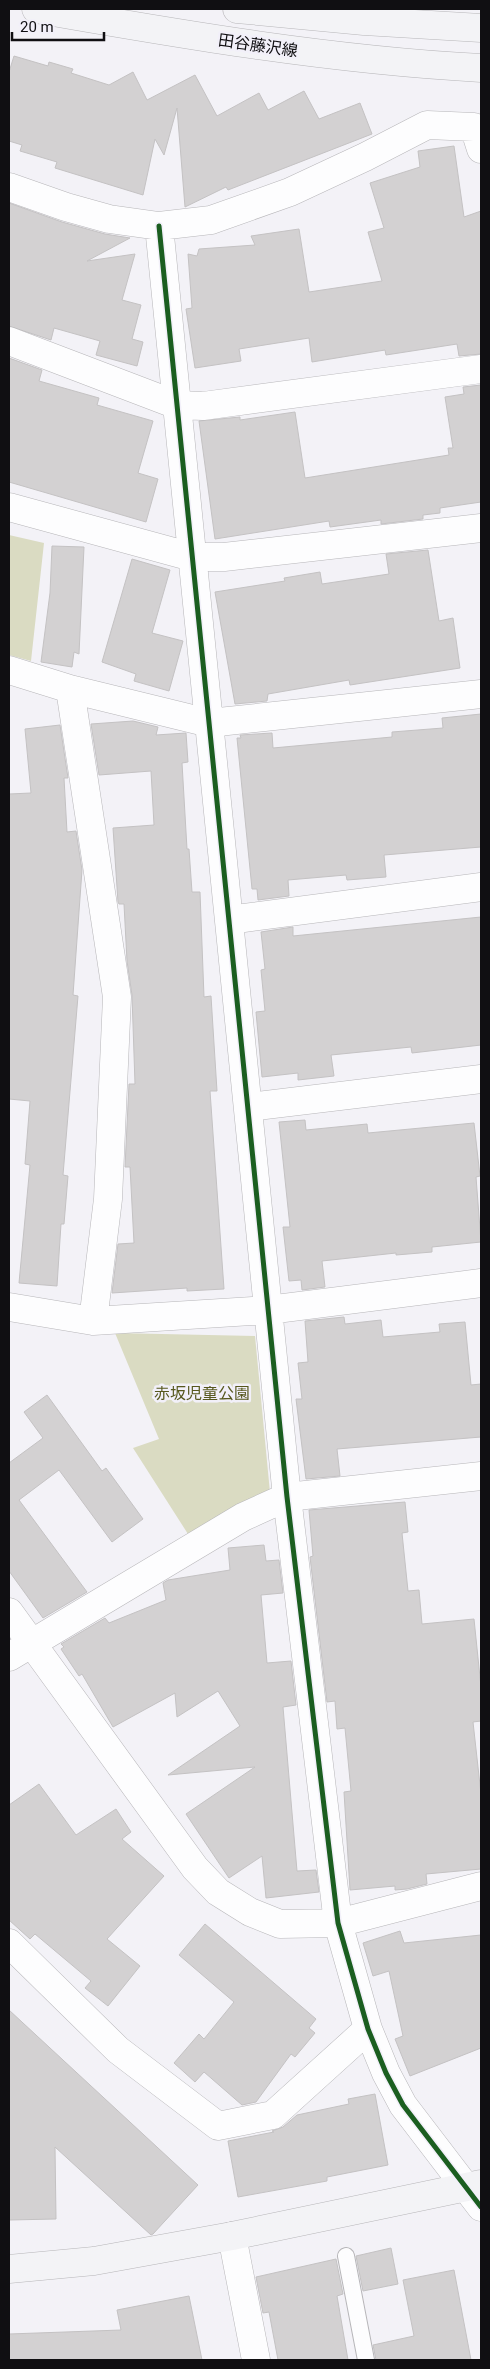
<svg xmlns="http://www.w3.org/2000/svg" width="490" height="2369" viewBox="0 0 490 2369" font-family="Roboto,'Noto Sans JP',sans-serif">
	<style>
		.green { fill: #dadbc2 }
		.building { fill: #d3d1d2; stroke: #c4c2c3 }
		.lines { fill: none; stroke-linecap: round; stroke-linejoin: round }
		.lane-casing { stroke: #b7b6b9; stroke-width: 18 }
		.street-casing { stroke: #b7b6b9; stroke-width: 29 }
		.secondary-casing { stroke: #b7b6b9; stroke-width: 29 }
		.lane { stroke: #fdfdfe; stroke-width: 16 }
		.street { stroke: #fdfdfe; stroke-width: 28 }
		.secondary { stroke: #f3f3f6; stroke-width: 28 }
		.cycleway-casing { stroke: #f2f0f9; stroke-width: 8 }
		.cycleway { stroke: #1b5e20; stroke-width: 5 }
		.labels { text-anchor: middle; stroke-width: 5; stroke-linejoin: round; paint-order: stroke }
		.street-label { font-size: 16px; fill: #100f12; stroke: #f2f0f9 }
		.park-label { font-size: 16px; fill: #57581e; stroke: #f2f0f9 }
	</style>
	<rect width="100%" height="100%" fill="#f3f2f7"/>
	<path class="green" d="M 9,535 L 44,543 L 31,661 L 9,655 Z
		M 115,1333 L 255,1336 L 271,1503 L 195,1545 L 133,1448 L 159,1439 Z"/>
	<path class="building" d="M 14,56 L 48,66 L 49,62 L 73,69 L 71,73 L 109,85 L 133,72 L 147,100 L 195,75 L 217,116 L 259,93 L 268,110 L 304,91 L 319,119 L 360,103 L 372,134 L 228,190 L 226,187 L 185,207 L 177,108 L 164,155 L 155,139 L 143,195 L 55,168 L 57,162 L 20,151 L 22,145 L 9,141 L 9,72 Z
		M 454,146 L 464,217 L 481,211 L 481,354 L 459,356 L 457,344 L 386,355 L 385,350 L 312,362 L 309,338 L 239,349 L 241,361 L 195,368 L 186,309 L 192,308 L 188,254 L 197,256 L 199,249 L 255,245 L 251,236 L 299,229 L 309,292 L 382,281 L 368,232 L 384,228 L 370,183 L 420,167 L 418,151 Z
		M 9,203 L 62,222 L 105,234 L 130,238 L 87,261 L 135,254 L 122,300 L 141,305 L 132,339 L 143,342 L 137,366 L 96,355 L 100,341 L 54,328 L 51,340 L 9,326 Z
		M 9,358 L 42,370 L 39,381 L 99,398 L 97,405 L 153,421 L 138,473 L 158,479 L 146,522 L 9,482 Z
		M 481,385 L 481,502 L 440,508 L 440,513 L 423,515 L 423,519 L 381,524 L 381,520 L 330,527 L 329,521 L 215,539 L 199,421 L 240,417 L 240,420 L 295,412 L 305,478 L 449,455 L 448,448 L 453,448 L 445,397 L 464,394 L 463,387 Z
		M 52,546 L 84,547 L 79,654 L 74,652 L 72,667 L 41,662 L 50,593 Z
		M 428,550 L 439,621 L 453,618 L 460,668 L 350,685 L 349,680 L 268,694 L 267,701 L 235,704 L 215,592 L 285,581 L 284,578 L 320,572 L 322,584 L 389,574 L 386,554 Z
		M 132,559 L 170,570 L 152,633 L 183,641 L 169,691 L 134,681 L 136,674 L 102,662 Z
		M 481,714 L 481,847 L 384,855 L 386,877 L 347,880 L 346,875 L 288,880 L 289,896 L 258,900 L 257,889 L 252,889 L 237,738 L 241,738 L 240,735 L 272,733 L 273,748 L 392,737 L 392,732 L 443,728 L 442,718 Z
		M 133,721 L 158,727 L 156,735 L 186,733 L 188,762 L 182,763 L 187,849 L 189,849 L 192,892 L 200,892 L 204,997 L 211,996 L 217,1091 L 210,1091 L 224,1289 L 187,1291 L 187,1288 L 112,1293 L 118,1244 L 134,1243 L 130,1167 L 125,1167 L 129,1084 L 135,1084 L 132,995 L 127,961 L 124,904 L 119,904 L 118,902 L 113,828 L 154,825 L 151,771 L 99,775 L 91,724 Z
		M 60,725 L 68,778 L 64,778 L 67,832 L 76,831 L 82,870 L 73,995 L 78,996 L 63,1175 L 68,1176 L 64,1224 L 61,1224 L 57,1286 L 19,1283 L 30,1165 L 25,1164 L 30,1101 L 9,1099 L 9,794 L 31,793 L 25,729 Z
		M 481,917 L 481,1045 L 412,1053 L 411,1047 L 331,1055 L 334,1076 L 298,1080 L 298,1073 L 262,1077 L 256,1012 L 265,1011 L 261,970 L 265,969 L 261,932 L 293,927 L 293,936 Z
		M 305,1120 L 306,1130 L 367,1124 L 368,1133 L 474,1123 L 480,1176 L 476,1177 L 481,1242 L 432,1247 L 432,1252 L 396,1255 L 396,1253 L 322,1261 L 325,1287 L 302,1290 L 301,1280 L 289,1281 L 283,1227 L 290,1227 L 279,1122 Z
		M 344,1317 L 345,1324 L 381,1320 L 383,1337 L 440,1332 L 439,1324 L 465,1322 L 471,1385 L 481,1384 L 481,1437 L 337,1449 L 340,1476 L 306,1479 L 296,1399 L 302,1399 L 298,1363 L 308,1362 L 305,1321 Z
		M 47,1395 L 102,1471 L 106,1468 L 143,1519 L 112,1542 L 59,1470 L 19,1500 L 87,1592 L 43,1618 L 9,1571 L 9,1463 L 43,1438 L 24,1412 Z
		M 405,1502 L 408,1532 L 402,1533 L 408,1591 L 419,1590 L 422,1624 L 474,1619 L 481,1687 L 481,1721 L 473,1722 L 481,1794 L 481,1869 L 426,1874 L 427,1884 L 407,1889 L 395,1890 L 395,1886 L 350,1890 L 344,1792 L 351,1791 L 345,1728 L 337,1729 L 335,1701 L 327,1702 L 310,1557 L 313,1556 L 309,1510 Z
		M 264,1545 L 266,1561 L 279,1560 L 283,1593 L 261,1595 L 267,1663 L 291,1661 L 296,1705 L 283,1707 L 297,1871 L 316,1870 L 319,1892 L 266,1898 L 262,1856 L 229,1878 L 186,1814 L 255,1767 L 168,1775 L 240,1726 L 218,1691 L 177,1717 L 175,1693 L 113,1727 L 82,1674 L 79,1676 L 61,1649 L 64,1647 L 61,1644 L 105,1618 L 109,1623 L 166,1600 L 163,1583 L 168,1580 L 230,1570 L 228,1548 Z
		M 39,1784 L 76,1835 L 116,1809 L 131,1832 L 122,1839 L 164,1876 L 107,1939 L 140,1966 L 108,2006 L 85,1988 L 91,1981 L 35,1934 L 30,1939 L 9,1920 L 9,1805 Z
		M 205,1924 L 316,2019 L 309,2028 L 315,2033 L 295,2057 L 291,2054 L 256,2102 L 242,2105 L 204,2072 L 195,2082 L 174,2063 L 199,2034 L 204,2039 L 234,2002 L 179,1955 Z
		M 400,1931 L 404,1943 L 481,1935 L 481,2048 L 410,2076 L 395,2039 L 403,2036 L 389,1971 L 373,1976 L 363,1943 Z
		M 9,2010 L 198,2185 L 153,2234 L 151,2235 L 55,2147 L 56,2219 L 9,2220 Z
		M 375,2094 L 388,2165 L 327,2177 L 327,2181 L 238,2197 L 228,2141 L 274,2132 L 272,2131 L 283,2127 L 297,2115 L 349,2104 L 348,2099 Z
		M 391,2248 L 398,2284 L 363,2291 L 356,2256 Z
		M 336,2259 L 343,2294 L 337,2296 L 348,2360 L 278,2360 L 269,2312 L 263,2313 L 256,2277 Z
		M 454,2270 L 471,2360 L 376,2360 L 373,2345 L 414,2336 L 403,2280 Z
		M 189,2296 L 202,2360 L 9,2360 L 9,2334 L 121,2330 L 117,2310 Z"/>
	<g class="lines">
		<defs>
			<path id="lane" d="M 346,2256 L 366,2360"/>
			<path id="street" d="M 9,187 L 66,207 L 109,219 L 159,226 L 211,220 L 290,192 L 365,157 L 427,125 L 474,127 L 481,149
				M 159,226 L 287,1497 L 338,1923 L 368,2029 L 386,2073 L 403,2105 L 481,2207
				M 9,341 L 177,405 L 203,406 L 481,369
				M 9,507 L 192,557 L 224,557 L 481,528
				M 9,670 L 70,689 L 209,723 L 481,694
				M 70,689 L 117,997 L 108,1199 L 93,1321
				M 229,920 L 481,887
				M 248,1107 L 481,1079
				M 9,1307 L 93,1321 L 268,1310 L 481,1283
				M 9,1612 L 195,1868 L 218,1892 L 250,1912 L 280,1924 L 338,1923 L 481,1886
				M 9,1657 L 243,1517 L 287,1497 L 481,1476
				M 9,1943 L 118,2050 L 218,2126 L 273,2115 L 368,2029
				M 232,2236 L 256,2360"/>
			<path id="secondary" d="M 36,9 C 184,35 332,60 481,68
				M 237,9 L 364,21 L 481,28
				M 9,2269 L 94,2261 L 232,2236 L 481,2184"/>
		</defs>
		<use href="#lane" class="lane-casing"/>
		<use href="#street" class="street-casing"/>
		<use href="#secondary" class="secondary-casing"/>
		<use href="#lane" class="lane"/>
		<use href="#street" class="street"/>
		<use href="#secondary" class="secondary"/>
		<defs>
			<path id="cycleway" d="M 159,226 L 287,1497 L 338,1923 L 368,2029 L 386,2073 L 403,2105 L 481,2207"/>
		</defs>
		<use href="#cycleway" class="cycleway-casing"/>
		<use href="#cycleway" class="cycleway"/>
	</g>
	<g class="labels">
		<g class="street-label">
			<text transform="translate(258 45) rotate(8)" y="6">田谷藤沢線</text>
		</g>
		<g class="park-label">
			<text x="202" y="1399">赤坂児童公園</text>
		</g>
	</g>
	<rect width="490" height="2369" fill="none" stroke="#100f12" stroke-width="20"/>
	<path d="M12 32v8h92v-8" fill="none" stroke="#100f12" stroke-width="2.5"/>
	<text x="20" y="32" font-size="15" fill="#100f12" stroke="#f2f0f9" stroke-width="4" paint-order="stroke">20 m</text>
</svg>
